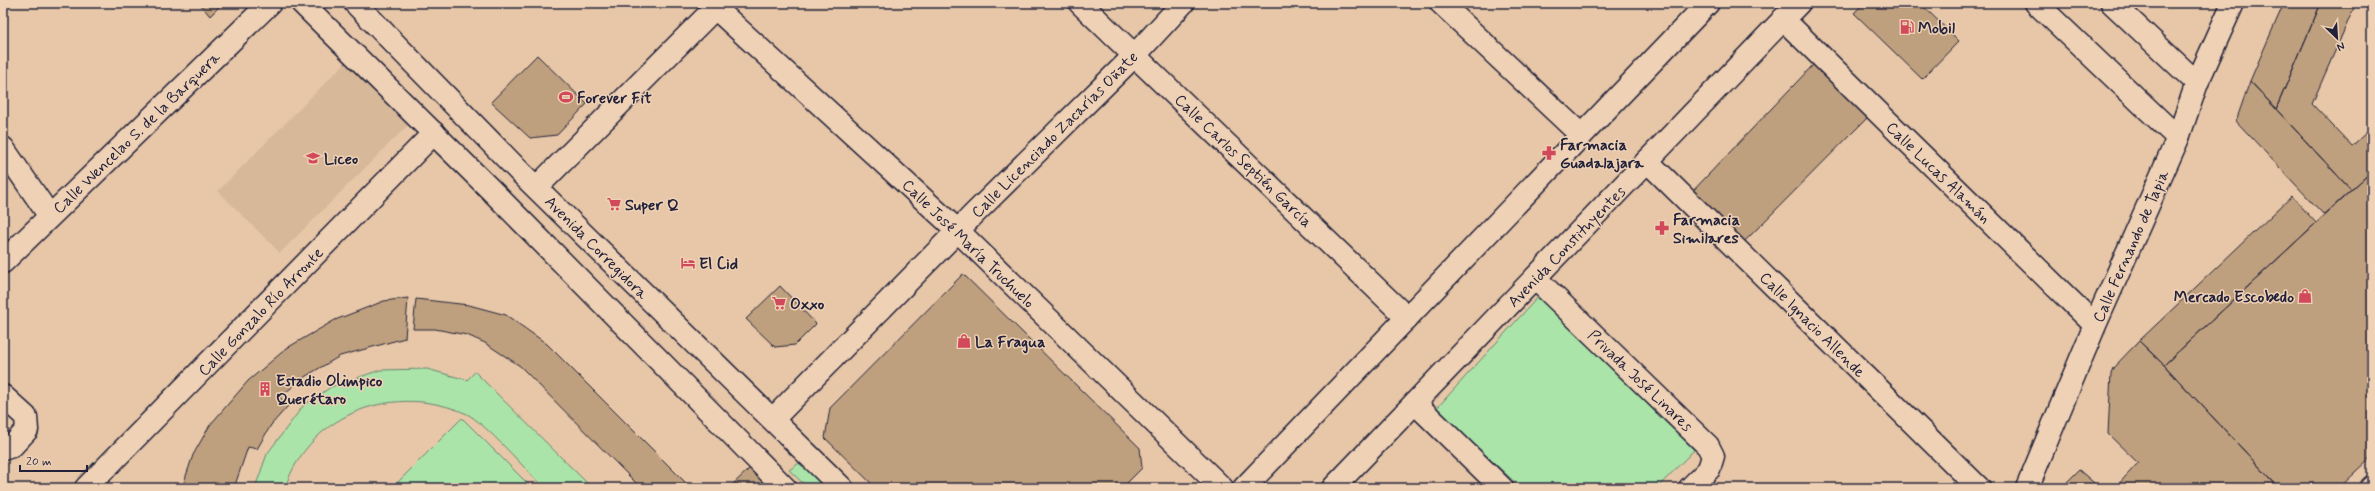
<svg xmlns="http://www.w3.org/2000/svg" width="2375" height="491" viewBox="0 0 2375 491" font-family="Mynerve,sans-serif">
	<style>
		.built { fill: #d7b899 }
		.green { fill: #abe4a8; stroke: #668372 }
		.building { fill: #bfa07e; stroke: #22223b }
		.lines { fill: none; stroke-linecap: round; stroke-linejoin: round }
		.minor-casing { stroke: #22223b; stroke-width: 25 }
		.major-casing { stroke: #22223b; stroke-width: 25 }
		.minor { stroke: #efd1b5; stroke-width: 22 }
		.major { stroke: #efd1b5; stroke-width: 22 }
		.labels { text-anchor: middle; stroke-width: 3; stroke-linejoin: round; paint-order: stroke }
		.poi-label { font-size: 16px; font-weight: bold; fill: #22223b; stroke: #efd1b5; text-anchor: start }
		.street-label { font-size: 16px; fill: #22223b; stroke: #efd1b5 }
	</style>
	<rect width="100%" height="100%" fill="#e7c7a7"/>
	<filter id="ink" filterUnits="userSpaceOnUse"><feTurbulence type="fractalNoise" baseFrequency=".025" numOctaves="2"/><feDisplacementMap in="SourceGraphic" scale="8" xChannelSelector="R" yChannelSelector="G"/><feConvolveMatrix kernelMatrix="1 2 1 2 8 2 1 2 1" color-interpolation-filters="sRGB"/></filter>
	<g filter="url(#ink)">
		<path class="built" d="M 345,63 L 408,125 L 280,253 L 218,191 Z"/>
		<path class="green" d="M 1538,297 L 1694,450 L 1657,488 L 1521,488 L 1436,409 Z
			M 427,369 L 467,380 L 475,372 L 592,488 L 544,488 C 527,471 485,423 467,414 C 396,382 310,412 285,488 L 255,488 L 267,454 L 303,406 L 331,387 L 380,370 Z
			M 462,418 L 532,488 L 392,488 Z
			M 801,462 L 827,488 L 808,488 L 789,470 Z"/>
		<path class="building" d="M 199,3 L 223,3 L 210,16 Z
			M 1864,3 L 1920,3 L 1959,41 L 1922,79 L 1854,13 Z
			M 2284,3 L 2321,3 L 2276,109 L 2250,81 Z
			M 2321,3 L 2356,3 L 2312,104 L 2352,146 L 2372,127 L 2372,171 L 2351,190 L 2276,109 Z
			M 537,55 L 587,104 L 557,135 L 530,138 L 491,102 Z
			M 1814,64 L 1870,115 L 1740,246 L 1688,196 Z
			M 2250,81 L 2351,190 L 2324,215 L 2236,121 Z
			M 2372,171 L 2372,457 L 2339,488 L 2279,488 L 2164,365 Z
			M 2292,196 L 2316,223 L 2164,365 L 2139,341 Z
			M 963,274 L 1140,448 L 1142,468 L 1122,488 L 876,488 L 825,438 L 830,408 Z
			M 780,286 L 816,324 L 795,345 L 775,347 L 746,319 Z
			M 408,298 L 405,338 L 340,356 L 306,376 L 280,397 L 288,406 L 271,425 L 257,449 L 248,447 L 234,488 L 182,488 L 193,455 L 210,425 L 248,381 L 287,348 L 335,320 L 384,301 Z
			M 416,299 L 469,305 L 506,315 L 547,344 L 691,488 L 641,488 L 520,366 L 485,343 L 467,335 L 435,329 L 413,329 Z
			M 2139,341 L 2164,365 L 2279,488 L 2115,488 L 2138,463 L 2108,434 L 2111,373 L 2113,368 Z
			M 750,468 L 765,483 L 760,488 L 729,488 Z
			M 2079,470 L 2100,488 L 2061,488 Z"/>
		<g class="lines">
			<defs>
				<path id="minor" d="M 710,3 L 958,231 L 1222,488
					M 1080,3 L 1407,318
					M 1441,3 L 1581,135
					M 2036,3 L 2178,138
					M 2112,3 L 2197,83
					M 1783,19 L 2095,325
					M 3,148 L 49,215
					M 1647,161 L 1979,488
					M 537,187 L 720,3
					M 3,262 L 270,3
					M 1535,278 L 1708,446 L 1713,456 L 1709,469 L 1690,488
					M 3,396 L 26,417 L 27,430 L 12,446 L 3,449
					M 1415,403 L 1502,488
					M 773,419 L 974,214 L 1135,55 L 1183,3
					M 86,488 L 434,133
					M 2027,488 L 2095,325 L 2178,138 L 2197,83 L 2233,3
					M 2371,488 L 2372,487"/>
				<path id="major" d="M 302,3 L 496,195 L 785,488
					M 355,3 L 519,171 L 842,488
					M 1244,488 L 1708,3
					M 1333,488 L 1799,3"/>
			</defs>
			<use href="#minor" class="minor-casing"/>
			<use href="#major" class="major-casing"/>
			<use href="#minor" class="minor"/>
			<use href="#major" class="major"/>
		</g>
	</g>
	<defs>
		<symbol id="fuel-bare" viewBox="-9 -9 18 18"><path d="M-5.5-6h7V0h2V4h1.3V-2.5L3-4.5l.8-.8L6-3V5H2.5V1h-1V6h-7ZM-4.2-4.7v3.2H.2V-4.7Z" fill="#d1495b" stroke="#efd1b5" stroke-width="2.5" paint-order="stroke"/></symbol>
		<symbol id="stadium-bare" viewBox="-9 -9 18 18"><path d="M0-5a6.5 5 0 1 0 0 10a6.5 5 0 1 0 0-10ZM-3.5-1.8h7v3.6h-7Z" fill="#d1495b" stroke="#efd1b5" stroke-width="2.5" paint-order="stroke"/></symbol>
		<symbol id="pharmacy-bare" viewBox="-9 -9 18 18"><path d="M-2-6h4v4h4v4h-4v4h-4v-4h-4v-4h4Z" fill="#d1495b" stroke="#efd1b5" stroke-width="2.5" paint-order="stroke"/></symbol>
		<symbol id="school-bare" viewBox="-9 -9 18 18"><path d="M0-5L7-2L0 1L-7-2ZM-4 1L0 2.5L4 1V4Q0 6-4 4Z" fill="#d1495b" stroke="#efd1b5" stroke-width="2.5" paint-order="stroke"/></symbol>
		<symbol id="supermarket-bare" viewBox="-9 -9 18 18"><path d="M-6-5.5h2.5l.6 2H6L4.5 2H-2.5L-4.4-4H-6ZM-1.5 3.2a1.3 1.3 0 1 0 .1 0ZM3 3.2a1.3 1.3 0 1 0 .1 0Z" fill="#d1495b" stroke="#efd1b5" stroke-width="2.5" paint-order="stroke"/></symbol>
		<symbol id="hotel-bare" viewBox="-9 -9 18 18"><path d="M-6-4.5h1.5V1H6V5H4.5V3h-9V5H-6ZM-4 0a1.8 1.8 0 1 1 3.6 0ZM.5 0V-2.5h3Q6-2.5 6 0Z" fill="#d1495b" stroke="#efd1b5" stroke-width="2.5" paint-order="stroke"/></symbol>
		<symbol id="shop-bare" viewBox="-9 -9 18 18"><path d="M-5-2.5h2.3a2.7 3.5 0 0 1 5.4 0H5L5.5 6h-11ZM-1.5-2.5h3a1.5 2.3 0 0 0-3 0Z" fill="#d1495b" stroke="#efd1b5" stroke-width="2.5" paint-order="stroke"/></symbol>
		<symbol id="building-bare" viewBox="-9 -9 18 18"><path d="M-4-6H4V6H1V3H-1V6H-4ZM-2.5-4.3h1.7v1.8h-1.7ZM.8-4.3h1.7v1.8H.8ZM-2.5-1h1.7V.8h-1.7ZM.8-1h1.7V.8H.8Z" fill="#d1495b" stroke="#efd1b5" stroke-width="2.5" paint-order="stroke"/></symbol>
	</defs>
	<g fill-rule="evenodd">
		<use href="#fuel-bare" x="1897" y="17" width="20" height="20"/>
		<use href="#stadium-bare" x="556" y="87" width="20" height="20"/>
		<use href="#pharmacy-bare" x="1539" y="143" width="20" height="20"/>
		<use href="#school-bare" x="303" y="148" width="20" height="20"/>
		<use href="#supermarket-bare" x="604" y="194" width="20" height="20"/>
		<use href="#pharmacy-bare" x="1652" y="218" width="20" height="20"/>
		<use href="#hotel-bare" x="678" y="253" width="20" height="20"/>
		<use href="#shop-bare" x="2295" y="286" width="20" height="20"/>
		<use href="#supermarket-bare" x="769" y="293" width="20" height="20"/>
		<use href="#shop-bare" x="954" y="331" width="20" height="20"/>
		<use href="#building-bare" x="255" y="379" width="20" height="20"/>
	</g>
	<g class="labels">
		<g class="poi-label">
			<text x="1918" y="33">Mobil</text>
			<text x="577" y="103">Forever Fit</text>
			<text x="1560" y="150">Farmacia<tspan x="1560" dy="18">Guadalajara</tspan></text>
			<text x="324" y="164">Liceo</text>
			<text x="625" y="210">Super Q</text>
			<text x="1673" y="225">Farmacia<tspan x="1673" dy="18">Similares</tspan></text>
			<text x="699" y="269">El Cid</text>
			<text x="2294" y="302" text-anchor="end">Mercado Escobedo</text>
			<text x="790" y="309">Oxxo</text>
			<text x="975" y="347">La Fragua</text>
			<text x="276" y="386">Estadio Olimpico<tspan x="276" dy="18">Querétaro</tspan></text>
		</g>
		<g class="street-label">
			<text transform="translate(136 132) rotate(-44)" y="6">Calle Wencelao S. de la Barquera</text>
			<text transform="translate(1054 134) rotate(-45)" y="6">Calle Licenciado Zacarías Oñate</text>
			<text transform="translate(1244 160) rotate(44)" y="6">Calle Carlos Septién García</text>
			<text transform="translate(1939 172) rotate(44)" y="6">Calle Lucas Alamán</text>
			<text transform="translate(969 243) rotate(44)" y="6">Calle José María Truchuelo</text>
			<text transform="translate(1566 246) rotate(-46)" y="6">Avenida Constituyentes</text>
			<text transform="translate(2130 246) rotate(-66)" y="6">Calle Fernando de Tapia</text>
			<text transform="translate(597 247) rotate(45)" y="6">Avenida Corregidora</text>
			<text transform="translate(260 311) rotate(-46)" y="6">Calle Gonzalo Río Arronte</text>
			<text transform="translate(1813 324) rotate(45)" y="6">Calle Ignacio Allende</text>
			<text transform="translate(1641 380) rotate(44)" y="6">Privada José Linares</text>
		</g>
	</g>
	<rect width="2375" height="491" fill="none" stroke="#efd1b5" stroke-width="16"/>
	<rect x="8" y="8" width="2359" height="475" fill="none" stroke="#22223b" stroke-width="1.5" filter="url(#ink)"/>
	<g transform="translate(2337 38) rotate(155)" stroke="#efd1b5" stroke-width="3" paint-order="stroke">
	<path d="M0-3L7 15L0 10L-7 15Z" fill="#22223b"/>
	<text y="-6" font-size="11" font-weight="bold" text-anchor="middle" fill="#22223b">N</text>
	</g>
	<path d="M20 465v6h67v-6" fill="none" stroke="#22223b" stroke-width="2"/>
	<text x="26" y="465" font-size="12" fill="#22223b" stroke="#efd1b5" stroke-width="3" paint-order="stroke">20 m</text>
</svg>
